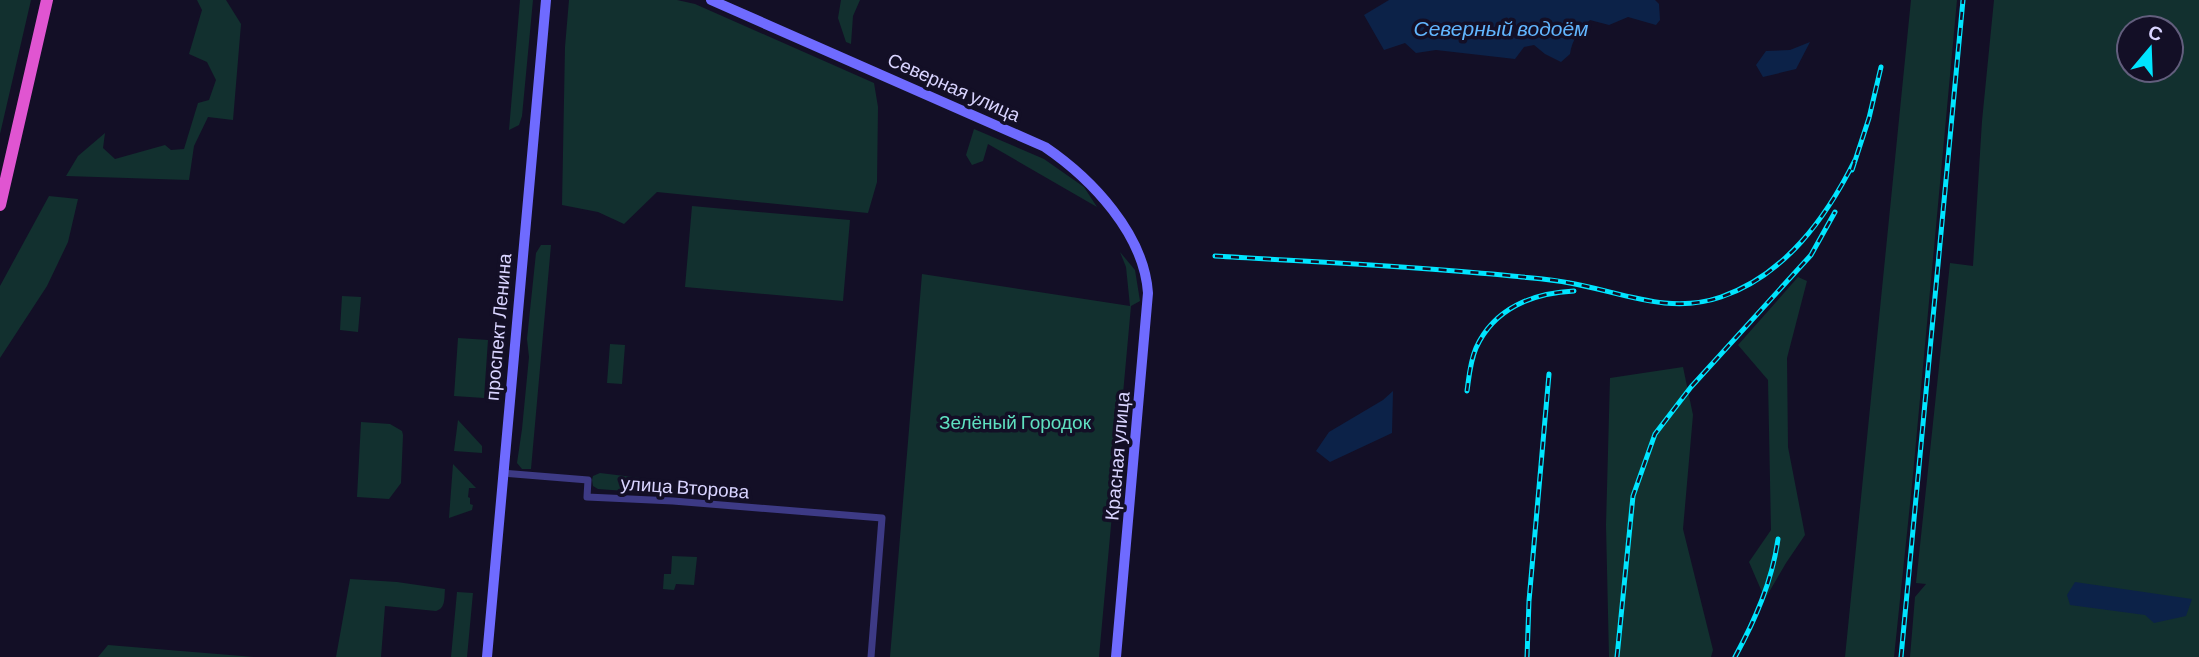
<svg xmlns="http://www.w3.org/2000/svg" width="2199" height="657" viewBox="0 0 2199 657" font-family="Barlow,sans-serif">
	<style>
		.green { fill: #12302f; fill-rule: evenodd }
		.water { fill: #0c2248 }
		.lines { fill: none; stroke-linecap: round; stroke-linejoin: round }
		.minor { stroke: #3d3a85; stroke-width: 7 }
		.secondary { stroke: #6f6bff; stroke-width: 10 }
		.trunk { stroke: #e055d1; stroke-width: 12 }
		.rail-casing { stroke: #00e5ff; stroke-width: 5 }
		.rail { stroke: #130f26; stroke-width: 2.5; stroke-dasharray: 8; stroke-linecap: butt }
		.labels { text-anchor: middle; stroke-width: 7; stroke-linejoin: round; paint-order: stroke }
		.street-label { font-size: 19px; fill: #d9d4ff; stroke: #130f26 }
		.park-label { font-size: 19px; fill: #5fe0c0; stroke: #130f26 }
		.water-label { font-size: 21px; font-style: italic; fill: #62b6ff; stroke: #130f26 }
	</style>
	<rect width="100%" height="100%" fill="#130f26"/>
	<path class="green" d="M 0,0 L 31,0 L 0,134 Z
		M 197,0 L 226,0 L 241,24 L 233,120 L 208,117 L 194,146 L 189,180 L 66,176 L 78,156 L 105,133 L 103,148 L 115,159 L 165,145 L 171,150 L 184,149 L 198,103 L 209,100 L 216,80 L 207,62 L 189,54 L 202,10 Z
		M 520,0 L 533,0 L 522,116 L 519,125 L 509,130 Z
		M 569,0 L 677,0 L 695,4 L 874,83 L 878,107 L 877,182 L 868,213 L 657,192 L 624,224 L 598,212 L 562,205 L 565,47 Z
		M 841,0 L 860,0 L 853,16 L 851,44 L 846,42 L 838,18 Z
		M 1911,0 L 1957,0 L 1912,485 L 1894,657 L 1845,657 Z
		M 1994,0 L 2199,0 L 2199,657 L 1910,657 L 1915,597 L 1926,584 L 1916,583 L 1950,263 L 1973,266 L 1982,121 ZM 2129,28 L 2171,28 L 2171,70 L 2129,70 Z
		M 974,129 L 1044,159 L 1084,187 L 1097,207 L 988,144 L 983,161 L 972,165 L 966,155 Z
		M 49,196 L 78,199 L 68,242 L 47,286 L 0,358 L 0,286 Z
		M 692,206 L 850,220 L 843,301 L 685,287 Z
		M 541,245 L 551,245 L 531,469 L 522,469 L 517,463 L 522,429 L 529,357 L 527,339 L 536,253 Z
		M 1120,252 L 1135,270 L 1140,301 L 1131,306 L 1099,657 L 890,657 L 922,274 L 1130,306 L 1126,267 Z
		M 1798,277 L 1807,281 L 1787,358 L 1788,447 L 1805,535 L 1786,563 L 1765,599 L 1749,562 L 1771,530 L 1768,380 L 1738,345 Z
		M 342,296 L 361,297 L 358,332 L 340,330 Z
		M 458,338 L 488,340 L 484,398 L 454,396 Z
		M 610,344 L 625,345 L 622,384 L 607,383 Z
		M 1683,367 L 1693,415 L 1683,529 L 1713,650 L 1711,657 L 1609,657 L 1606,525 L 1610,378 Z
		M 458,420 L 482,446 L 482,453 L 454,451 Z
		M 361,422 L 390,424 L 402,431 L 403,435 L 401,483 L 389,499 L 357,497 Z
		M 453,464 L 476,488 L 469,488 L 468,497 L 470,498 L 470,504 L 473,505 L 472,510 L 449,518 Z
		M 600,473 L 641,478 L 645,485 L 639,492 L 598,489 L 593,486 L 592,480 L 593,476 Z
		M 672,556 L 697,557 L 694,585 L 676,584 L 674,590 L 663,589 L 664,574 L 671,574 Z
		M 350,579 L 397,582 L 445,589 C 444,598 446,608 436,611 L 385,606 L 381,657 L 324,657 L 336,657 Z
		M 457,592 L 473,593 L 467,657 L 451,657 Z
		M 108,645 L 254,657 L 98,657 Z"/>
	<path class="water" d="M 1389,0 L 1655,0 L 1659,4 L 1660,20 L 1656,25 L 1628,17 L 1609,25 L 1590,20 C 1579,30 1572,40 1570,54 L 1561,62 L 1545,54 L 1534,45 L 1524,47 L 1515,59 L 1436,50 L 1416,53 L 1405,43 L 1384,50 L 1364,15 Z
		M 1810,42 L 1796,69 L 1763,77 L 1756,65 L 1766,51 L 1790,50 Z
		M 1393,391 L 1392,433 L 1330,462 L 1316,451 L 1329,432 L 1383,400 Z
		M 2075,582 L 2192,599 L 2186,616 L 2154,623 L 2145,615 L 2070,605 L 2067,595 Z"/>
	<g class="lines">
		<path class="minor" d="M 503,473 L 588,480 L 587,497 L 673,501 L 882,518 L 871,657"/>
		<path class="secondary" d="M 711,0 L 1045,147 C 1092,179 1144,234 1148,293 L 1116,657
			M 487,657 L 546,0"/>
		<path class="trunk" d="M 0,205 L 47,0"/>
		<defs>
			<path id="rail" d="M 1852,170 L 1869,118 L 1881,67
				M 1215,256 C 1314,262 1413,266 1512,276 C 1531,278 1551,279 1570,283 C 1621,292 1669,315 1721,297 C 1785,275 1826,218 1855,160
				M 1467,391 C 1469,377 1470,362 1476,348 C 1494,308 1533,293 1574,291
				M 1527,657 L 1529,601 L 1549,374
				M 1617,657 L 1633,496 L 1655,434 L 1691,387 L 1811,255 L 1835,212
				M 1735,657 C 1755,620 1772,582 1778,539
				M 1901,657 L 1963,0"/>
		</defs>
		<use href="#rail" class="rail-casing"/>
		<use href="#rail" class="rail"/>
	</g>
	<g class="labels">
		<g class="street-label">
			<text transform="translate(954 87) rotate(24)" y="7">Северная улица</text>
			<text transform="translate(498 327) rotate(-85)" y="7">проспект Ленина</text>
			<text transform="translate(1117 456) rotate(-85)" y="7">Красная улица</text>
			<text transform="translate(685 487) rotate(4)" y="7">улица Второва</text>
		</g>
		<g class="park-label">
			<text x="1015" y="429">Зелёный Городок</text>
		</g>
		<g class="water-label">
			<text x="1501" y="36">Северный водоём</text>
		</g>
	</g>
	<g transform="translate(2150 49) rotate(19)"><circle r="33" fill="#130f26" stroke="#625e7d" stroke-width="2"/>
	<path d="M0-5L12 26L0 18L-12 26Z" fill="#00e5ff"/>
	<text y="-10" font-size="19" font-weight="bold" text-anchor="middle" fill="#d9d4ff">С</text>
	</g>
</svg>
